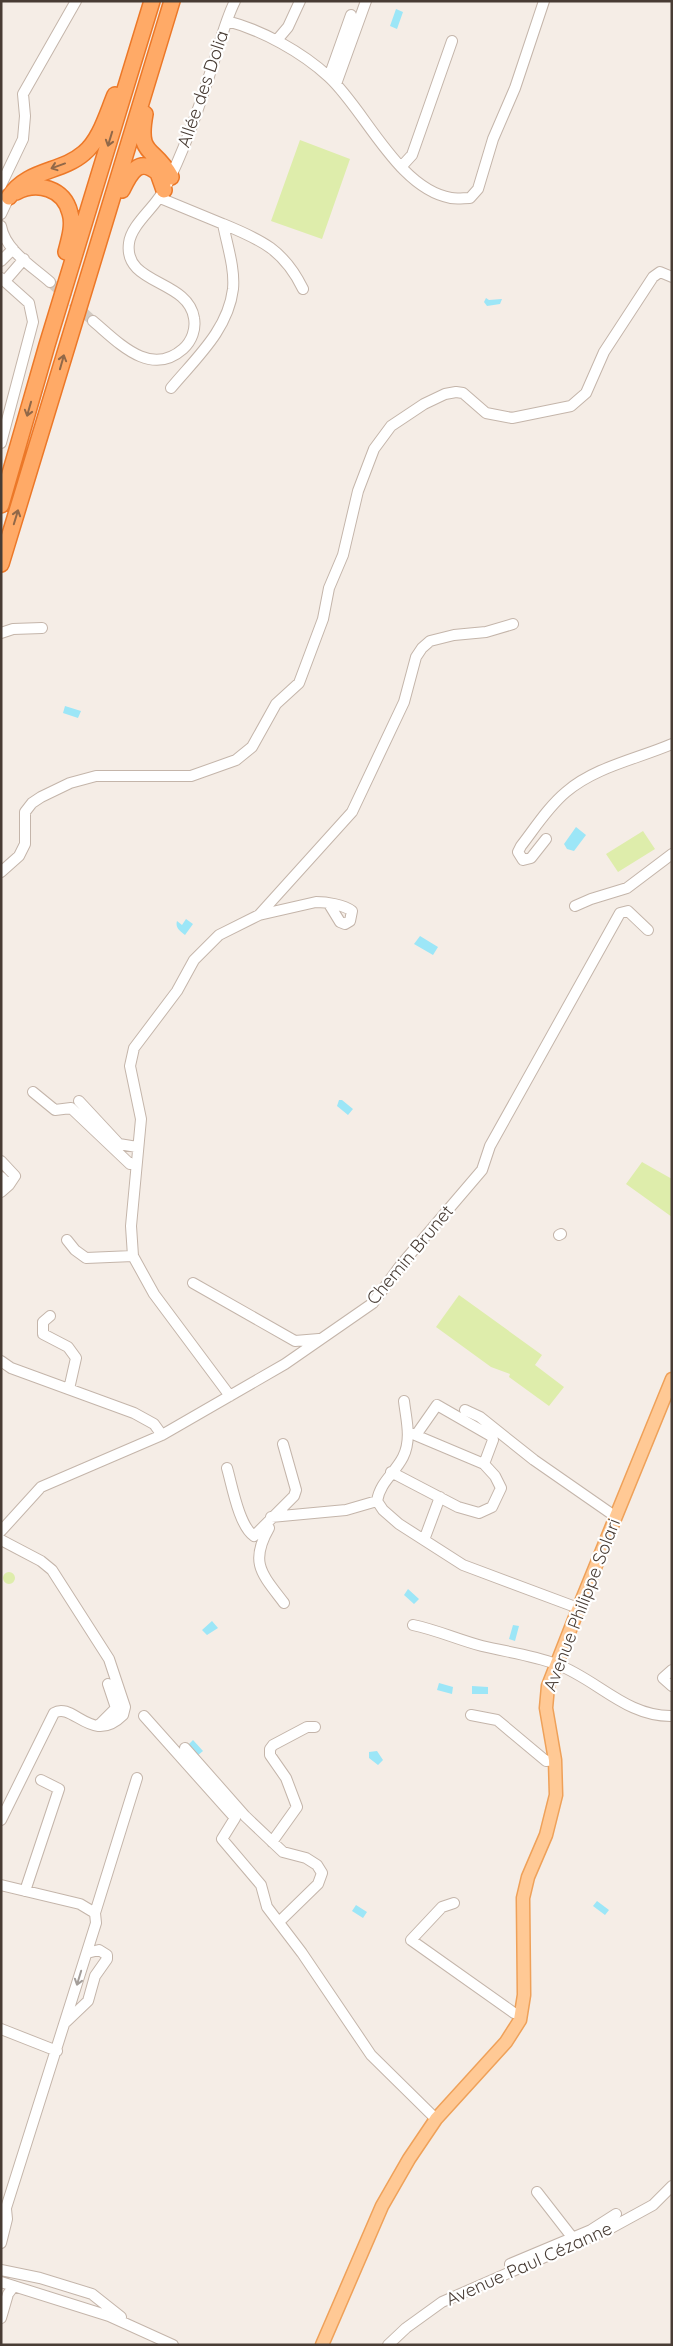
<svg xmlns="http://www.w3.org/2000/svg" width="673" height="2346" viewBox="0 0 673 2346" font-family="Quicksand,sans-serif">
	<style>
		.green { fill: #deedab }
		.water { fill: #9ce6f7 }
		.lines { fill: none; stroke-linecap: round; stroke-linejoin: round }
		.minor-tunnel { stroke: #d2cac2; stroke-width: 10; stroke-dasharray: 10 5; stroke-linecap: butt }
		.minor-casing { stroke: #c4b5aa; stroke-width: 12 }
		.major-casing { stroke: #efa159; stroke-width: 15 }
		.highway-casing { stroke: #ec7828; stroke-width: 18 }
		.minor { stroke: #fff; stroke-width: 10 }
		.major { stroke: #ffc995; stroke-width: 12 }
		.highway { stroke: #ffaa67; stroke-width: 15 }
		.oneway { stroke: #916848 }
		.oneway2 { stroke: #a49e9a }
		.labels { text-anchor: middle; stroke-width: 4.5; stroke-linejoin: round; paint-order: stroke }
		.street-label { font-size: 18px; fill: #483c34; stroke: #fff }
	</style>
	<rect width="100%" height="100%" fill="#f5ede6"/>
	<path class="green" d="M 300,140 L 350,159 L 322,239 L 271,221 Z
		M 643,831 L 655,849 L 618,872 L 606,854 Z
		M 642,1162 L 672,1179 L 672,1217 L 626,1184 Z
		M 459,1295 L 542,1355 L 535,1365 L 564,1387 L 549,1406 L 509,1377 L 510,1374 L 491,1367 L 436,1327 Z
		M3 1578a6 6 0 1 1 12 0a6 6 0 1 1-12 0Z"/>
	<path class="water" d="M 396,9 L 403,12 L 397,29 L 390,26 Z
		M 486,298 L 489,300 L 502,299 L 500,304 L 487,306 L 484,302 Z
		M 65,706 L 81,711 L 78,718 L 63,713 Z
		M 576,827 L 586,835 L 574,851 L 567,849 L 564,844 Z
		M 186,919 L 193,924 L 185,935 C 180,931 175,928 177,921 L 182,925 Z
		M 420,936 L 438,947 L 433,955 L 414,944 Z
		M 339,1100 L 342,1100 L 353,1109 L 348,1115 L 337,1106 Z
		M 408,1589 L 419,1599 L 414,1604 L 404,1595 Z
		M 212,1621 L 218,1628 L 207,1635 L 202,1630 Z
		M 513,1625 L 519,1626 L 515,1641 L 509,1639 Z
		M 439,1683 L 453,1687 L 452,1694 L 437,1690 Z
		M 472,1686 L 488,1687 L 488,1694 L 472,1694 Z
		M 193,1740 L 203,1751 L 197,1756 L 188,1745 Z
		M 377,1751 L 383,1760 L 378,1765 L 369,1758 L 369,1752 Z
		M 597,1901 L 609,1910 L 605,1915 L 593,1906 Z
		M 356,1905 L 367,1912 L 363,1918 L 352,1911 Z"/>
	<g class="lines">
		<path class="minor-tunnel" d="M 50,282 L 93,321"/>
		<defs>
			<path id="minor" d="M 227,21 C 262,30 302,52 329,77 C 365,110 398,189 451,198 C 457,199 464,198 470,198 L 478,189 L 493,139 L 515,88 L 544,1
				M 277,40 L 288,27 L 300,1
				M 329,77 L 351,15
				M 336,84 L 366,1
				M 401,167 L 412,155 L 452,41
				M 1,185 L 23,139 L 25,116 L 23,94 L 76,1
				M 160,198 L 223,224 C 227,245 235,268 233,289 C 228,330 196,358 171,388
				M 1,214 L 9,197
				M 223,224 C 262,240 284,250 303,289
				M 1,226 C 5,250 33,267 50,282
				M 1,261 L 13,249
				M 1,278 L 29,303 L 33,322 L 1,443
				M 5,281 L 24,259
				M 93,321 C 118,342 150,378 183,349 C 192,341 196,329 194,318 C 188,279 123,285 129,243 C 131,227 149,212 158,199 C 164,192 167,184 171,176 C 189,138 202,98 215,58 C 221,39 226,19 235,1
				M 1,633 L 13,629 L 42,628
				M 546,839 L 531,858 L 523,860 L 518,852 L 521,846 C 535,828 548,807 566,792 C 595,767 637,759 672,744
				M 1,872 L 19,856 L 25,844 L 25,812 L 32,803 L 41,797 L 70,783 L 96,776 L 191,776 L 236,760 L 252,747 L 276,704 L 299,683 L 323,619 L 329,588 L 343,555 L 358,491 L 374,449 L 391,426 L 424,404 L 445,394 L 456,392 L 463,393 L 486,413 L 512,418 L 571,406 L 586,393 L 604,352 L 653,277 L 660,272 L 672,277
				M 575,906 L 591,899 L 627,888 L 672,854
				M 259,915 L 352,812 L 404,702 L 416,657 L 422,648 L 430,641 L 454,635 L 486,632 L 513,624
				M 33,1092 L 55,1110 L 71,1108 L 130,1164 L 136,1163
				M 79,1101 L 119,1144 L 137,1147
				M 1,1161 L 15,1176 L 9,1185
				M 1,1177 L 9,1185 L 1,1192
				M 559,1235 L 561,1234
				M 67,1240 L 75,1250 L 86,1258 L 133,1256
				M 193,1283 L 295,1341 L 319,1339
				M 50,1316 L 43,1322 L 43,1334 L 68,1347 L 76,1358 L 69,1389
				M 1,1361 L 11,1368 L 134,1413 L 154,1424 L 162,1435
				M 230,1396 L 154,1294 L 133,1256 L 131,1226 L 141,1119 L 130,1066 L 134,1048 L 177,991 L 194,960 L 219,935 L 259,915 L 316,902 C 327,902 344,905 352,911 L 350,921 L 345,924 L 340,922 L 329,904
				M 465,1410 L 480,1417 L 534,1460 L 616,1517
				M 416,1435 L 437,1405 L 491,1436 L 493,1440 L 484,1464
				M 227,1468 C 232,1485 239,1526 254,1536 L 294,1496 L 296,1490 L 283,1444
				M 391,1472 L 458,1507 L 479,1513 L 492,1507 L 501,1488 L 495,1476 L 484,1464 L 408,1432
				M 377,1501 L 383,1510 L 399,1524 L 463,1565 L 578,1608
				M 271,1517 L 346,1510 L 377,1501 C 380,1482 395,1473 403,1457 C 412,1439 406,1419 404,1401
				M 269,1528 C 249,1563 262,1574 284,1603
				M 1,1531 L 41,1487 L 162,1435 L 285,1364 L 373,1303 L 400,1266 L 482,1170 L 490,1146 L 620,913 L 628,911 L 648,930
				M 1,1540 L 41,1561 L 52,1570 L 109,1659 L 125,1707 L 123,1715 C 92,1746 73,1701 54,1713 L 1,1820
				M 424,1540 L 440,1497
				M 413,1625 C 437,1630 459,1640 482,1646 C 507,1652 532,1655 556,1664 C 597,1679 626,1717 672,1716
				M 672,1670 L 663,1678 L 672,1686
				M 471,1715 L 497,1720 L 546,1761 L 555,1760
				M 144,1716 L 235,1818 L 222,1839 L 261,1885 L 267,1907 L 302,1953 L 371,2055 L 436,2119
				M 98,1726 L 116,1708 L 108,1684
				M 185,1748 L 245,1816 L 283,1852 L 306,1858 L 317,1865 L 322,1873 L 318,1884 L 279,1922
				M 272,1842 L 297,1807 L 286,1778 L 270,1755 L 270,1749 L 273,1745 L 307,1727 L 315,1727
				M 1,1885 L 80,1904 L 95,1913 L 96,1923 L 6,2208 L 1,2216
				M 25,1891 L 59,1789 L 41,1780
				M 454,1903 L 442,1907 L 411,1940 L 514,2013 L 521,2015
				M 95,1913 L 137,1778
				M 66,2022 L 88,2001 L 95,1976 L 107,1959 L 107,1955 L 99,1950 L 87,1953
				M 1,2029 L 57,2051
				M 537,2192 L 572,2237
				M 1,2243 L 7,2219 L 6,2209
				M 510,2264 L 591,2230 L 616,2214
				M 1,2270 L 40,2278 L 92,2294 L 121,2317
				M 1,2282 L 109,2316 L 173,2345
				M 1,2318 L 8,2294 L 14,2286
				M 388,2345 L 406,2328 L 442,2302 L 611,2228 L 653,2205 L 672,2186"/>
			<path id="major" d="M 322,2345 L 382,2206 L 409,2159 L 436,2119 L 506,2042 L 520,2020 L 524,1995 L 523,1898 L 528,1877 L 546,1835 L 556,1795 L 555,1760 L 546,1708 L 548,1686 L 581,1602 L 672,1379"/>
			<path id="highway" d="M 145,114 C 137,158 154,145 171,177
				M 122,190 C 130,173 139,156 158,173 L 164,190
				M 16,192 C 37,181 64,188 70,213 C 74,225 69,240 66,252
				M 9,197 C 27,169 61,173 84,153 C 100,140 107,114 115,95
				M 1,505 L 47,345 L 152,1
				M 1,564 L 172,1"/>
		</defs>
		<use href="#minor" class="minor-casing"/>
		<use href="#major" class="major-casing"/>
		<use href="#highway" class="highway-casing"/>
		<use href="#minor" class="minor"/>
		<use href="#major" class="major"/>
		<use href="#highway" class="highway"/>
	</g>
	<defs><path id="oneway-shaft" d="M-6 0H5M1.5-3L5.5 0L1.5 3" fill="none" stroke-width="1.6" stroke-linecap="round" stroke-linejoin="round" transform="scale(1.25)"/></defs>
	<g class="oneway">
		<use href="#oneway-shaft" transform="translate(110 139) rotate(107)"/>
		<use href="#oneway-shaft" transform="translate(58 166) rotate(160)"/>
		<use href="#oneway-shaft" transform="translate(62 362) rotate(-74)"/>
		<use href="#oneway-shaft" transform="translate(29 409) rotate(106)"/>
		<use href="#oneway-shaft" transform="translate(16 517) rotate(-73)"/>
	</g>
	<use class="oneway2" href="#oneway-shaft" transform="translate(79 1978) rotate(107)"/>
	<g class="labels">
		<g class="street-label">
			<text transform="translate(203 89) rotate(-71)" y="6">Allée des Dolia</text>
			<text transform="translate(410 1255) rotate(-50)" y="6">Chemin Brunet</text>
			<text transform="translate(582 1605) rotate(-69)" y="6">Avenue Philippe Solari</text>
			<text transform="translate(529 2264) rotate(-24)" y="6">Avenue Paul Cézanne</text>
		</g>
	</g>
	<rect width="673" height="2346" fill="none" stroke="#483c34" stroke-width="5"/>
</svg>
